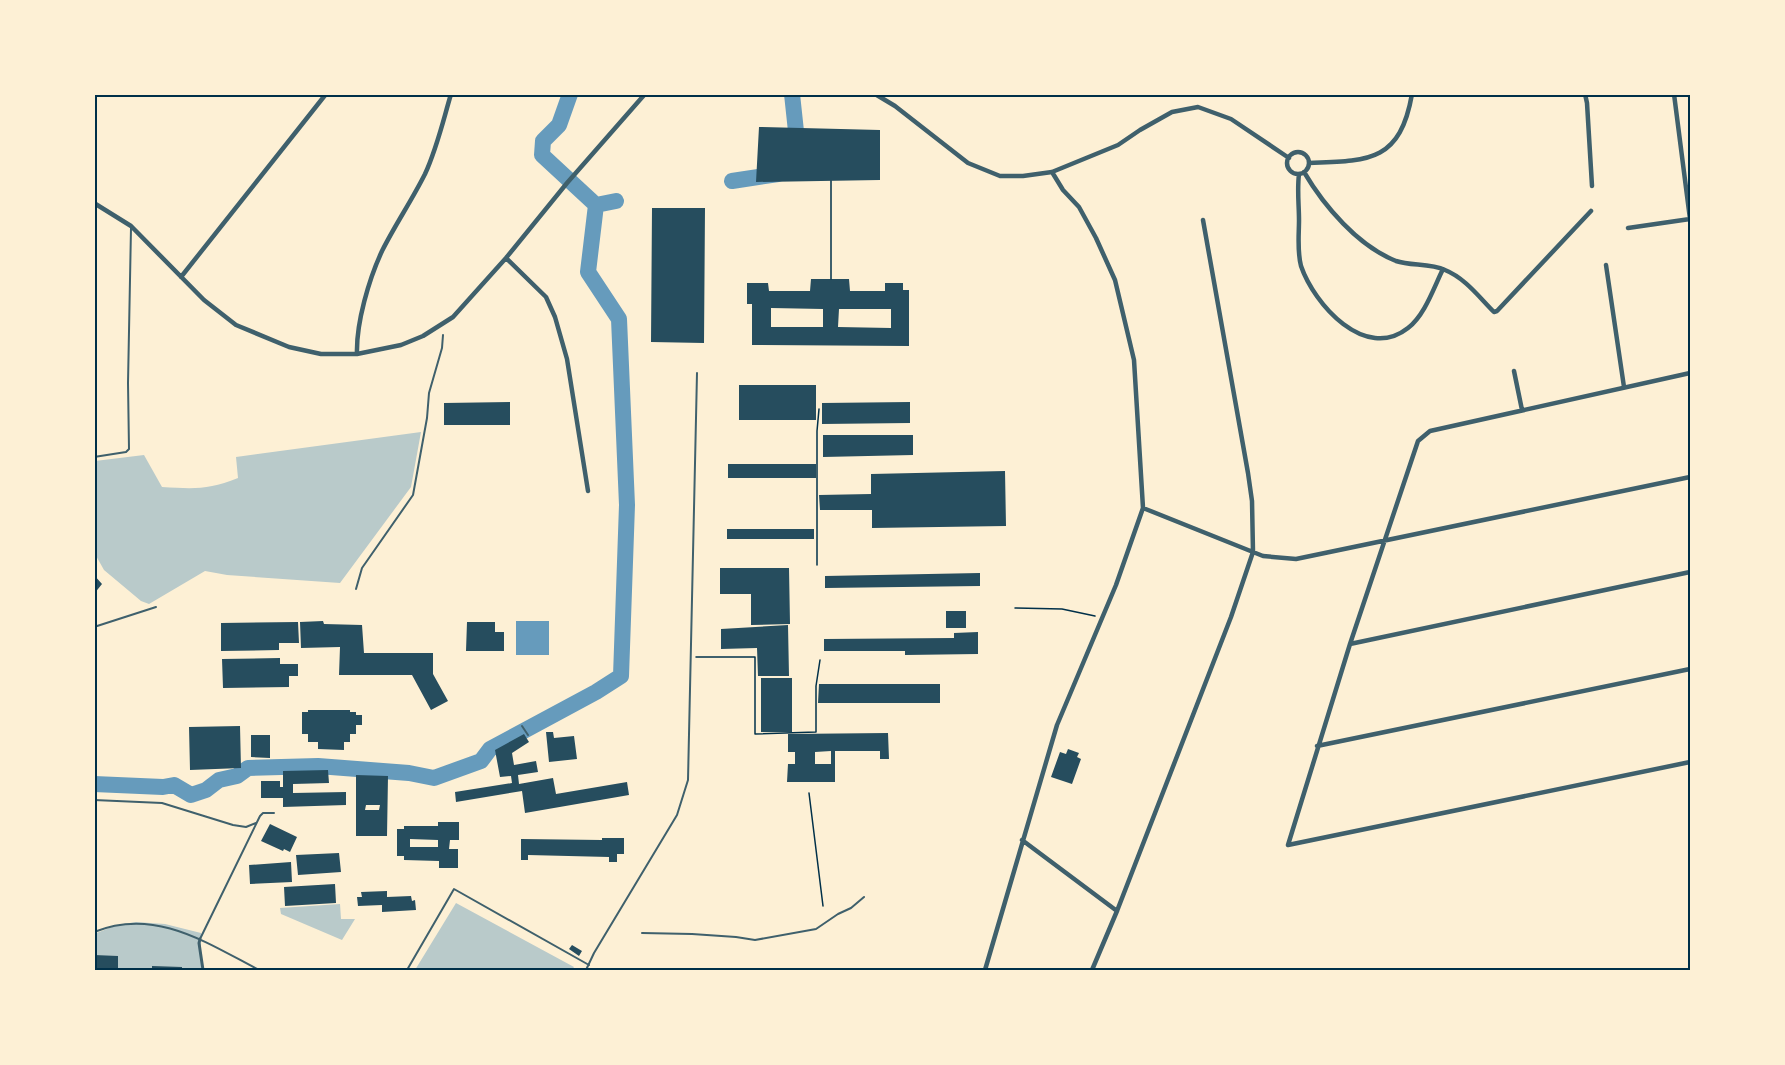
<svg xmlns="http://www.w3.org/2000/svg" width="1785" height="1065" viewBox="0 0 1785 1065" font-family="'Alegreya Sans',sans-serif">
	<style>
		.green { fill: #b9caca }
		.water { fill: #669bbc }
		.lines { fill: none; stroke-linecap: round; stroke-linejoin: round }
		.river { stroke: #669bbc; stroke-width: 16 }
		.building { fill: #264d5e; fill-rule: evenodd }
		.path { stroke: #003049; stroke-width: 1.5 }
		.service { stroke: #3f606c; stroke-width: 2 }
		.pedestrian { stroke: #3f606c; stroke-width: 3 }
		.minor { stroke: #3f606c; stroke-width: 4.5 }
		.neatline { fill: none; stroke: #003049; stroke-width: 2 }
	</style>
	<rect width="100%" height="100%" fill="#fdf0d5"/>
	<path class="green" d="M 421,432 L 411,487 L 340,583 L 227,575 L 205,571 L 149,604 L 141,601 L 104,570 L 95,554 L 95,461 L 144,455 L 162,487 C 194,489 208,490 238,478 L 236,457 Z
		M 456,903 L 574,967 L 572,970 L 415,970 Z
		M 340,904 L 341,919 L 355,919 L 342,940 L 281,914 L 280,908 Z
		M 136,922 L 165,924 L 201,933 L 201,970 L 95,970 L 94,934 L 117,925 Z"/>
	<path class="water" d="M 516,621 L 549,621 L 549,655 L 516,655 Z"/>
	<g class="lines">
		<path class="river" d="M 570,94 L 559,125 L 543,141 L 542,155 L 596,205
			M 792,94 L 798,150
			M 732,181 L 778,174
			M 94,784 L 163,787 L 174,785 L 191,795 L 206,790 L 219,780 L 237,776 L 248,768 L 318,766 L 409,773 L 434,778 L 481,761 L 490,749 L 596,692 L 621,676 L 627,505 L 619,319 L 588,272 L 596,205 L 616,201"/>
	</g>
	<path class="building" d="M 759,127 L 880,130 L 880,180 L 756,182 Z
		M 652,208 L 705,208 L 704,343 L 651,342 Z
		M 811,279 L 849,279 L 850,291 L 885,291 L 885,283 L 903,283 L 903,290 L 909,290 L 909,346 L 752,345 L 752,304 L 747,304 L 747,283 L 768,283 L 769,291 L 810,291 ZM 771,308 L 823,309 L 823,327 L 771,327 ZM 839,309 L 891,309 L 891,328 L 838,327 Z
		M 739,385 L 816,385 L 816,420 L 739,420 Z
		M 510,402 L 510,425 L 444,425 L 444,403 Z
		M 910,402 L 910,423 L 822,424 L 822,403 Z
		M 823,435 L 913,435 L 913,455 L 823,457 Z
		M 728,464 L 816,464 L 816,478 L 728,478 Z
		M 1005,471 L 1006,526 L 872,528 L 872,510 L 820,510 L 819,495 L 871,494 L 871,474 Z
		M 727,529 L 814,529 L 814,539 L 727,539 Z
		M 720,568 L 789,568 L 790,624 L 751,625 L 751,594 L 720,594 Z
		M 980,573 L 980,586 L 825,588 L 825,576 Z
		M 94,575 L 102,584 L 94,594 Z
		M 946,611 L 966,611 L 966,628 L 946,628 Z
		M 323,621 L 324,624 L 362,625 L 364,653 L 433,653 L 433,674 L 448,701 L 431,710 L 412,675 L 339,675 L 340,647 L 301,648 L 300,622 Z
		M 298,622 L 299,643 L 279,643 L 279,650 L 221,651 L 221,623 Z
		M 467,622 L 495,622 L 495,632 L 504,632 L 504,651 L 466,651 Z
		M 788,625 L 789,676 L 758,676 L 757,648 L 721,649 L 721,629 Z
		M 978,632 L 978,654 L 905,655 L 905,651 L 824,651 L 824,639 L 954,638 L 954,633 Z
		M 280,658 L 280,664 L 298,664 L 298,676 L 289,676 L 289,687 L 223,688 L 222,659 Z
		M 761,678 L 792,678 L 792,732 L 761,732 Z
		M 819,684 L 940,684 L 940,703 L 818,703 Z
		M 308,710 L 350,710 L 350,712 L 356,712 L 356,715 L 362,715 L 362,725 L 356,725 L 356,734 L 350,734 L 350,742 L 344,742 L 344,750 L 318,749 L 318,742 L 308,742 L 308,734 L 302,734 L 302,712 L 308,712 Z
		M 240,726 L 241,768 L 190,770 L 189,727 Z
		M 546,732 L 553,732 L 554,738 L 574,736 L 577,759 L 549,762 Z
		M 888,733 L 889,759 L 880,759 L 880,751 L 835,751 L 835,782 L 787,782 L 788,764 L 795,764 L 795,752 L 788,752 L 788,734 ZM 831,751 L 831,764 L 815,764 L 815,752 Z
		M 524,734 L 529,742 L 512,753 L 514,765 L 536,761 L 538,772 L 518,775 L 519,784 L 553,778 L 556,794 L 627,782 L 629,795 L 525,813 L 522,791 L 456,802 L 455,792 L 512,783 L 511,776 L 500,777 L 495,750 Z
		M 251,735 L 270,735 L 270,758 L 251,757 Z
		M 1068,749 L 1079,753 L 1077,757 L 1081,759 L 1072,784 L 1051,777 L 1060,752 L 1066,754 Z
		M 328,770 L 329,783 L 293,784 L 293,793 L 346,792 L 346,805 L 283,807 L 283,798 L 261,798 L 261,781 L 280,781 L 280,787 L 283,787 L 283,771 Z
		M 356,775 L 388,776 L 387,836 L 356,836 ZM 366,805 L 380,805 L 379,810 L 365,810 Z
		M 438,822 L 459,822 L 459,840 L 450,840 L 449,849 L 458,849 L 458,868 L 439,868 L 439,861 L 404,860 L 404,856 L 397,856 L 397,829 L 404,829 L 404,826 L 438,826 ZM 410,839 L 438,840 L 438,847 L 410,847 Z
		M 270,824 L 297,837 L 290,852 L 284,849 L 283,851 L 261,841 Z
		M 602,838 L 624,838 L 624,854 L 617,854 L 617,862 L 609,862 L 609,857 L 528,855 L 528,860 L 521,860 L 521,839 L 602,840 Z
		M 339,853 L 341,872 L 298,875 L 296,855 Z
		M 291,862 L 292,882 L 250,884 L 249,865 Z
		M 335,884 L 336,903 L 285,906 L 284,887 Z
		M 387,891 L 387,897 L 411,896 L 412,901 L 415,900 L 416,910 L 382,912 L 382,905 L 358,906 L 357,897 L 362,897 L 361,892 Z
		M 572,945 L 582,951 L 579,956 L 569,949 Z
		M 94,955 L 118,956 L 118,970 L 94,970 Z
		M 152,966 L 182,967 L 182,970 L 152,970 Z"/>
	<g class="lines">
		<path class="path" d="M 831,279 L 831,181
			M 817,565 L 817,431 L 819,409
			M 1015,608 L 1062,609 L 1095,616
			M 696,657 L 755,657 L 755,734 L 816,732 L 816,686 L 820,660
			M 809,793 L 823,906"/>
		<path class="service" d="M 94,457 L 126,452 L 129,449 L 128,383 L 131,228
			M 356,589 L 362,568 L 413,495 L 427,418 L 429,393 L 442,348 L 443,335
			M 94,627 L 156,607
			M 522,726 L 528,735
			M 94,800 L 162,803 L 233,825 L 246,827 L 256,823
			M 94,932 C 155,907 207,943 259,970
			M 642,933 L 692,934 L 736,937 L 755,940 L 816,929 L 838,914 L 851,908 L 864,897
			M 200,939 L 260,816 L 263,813 L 274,813
			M 407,970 L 454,889 L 589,965
			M 586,970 L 594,953 L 677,815 L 688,780 L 697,373"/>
		<path class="pedestrian" d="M 200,939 L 199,943 L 203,970"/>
		<path class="minor" d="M 875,94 L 895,106 L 968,163 L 1000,176 L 1023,176 L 1052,172 L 1118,145 L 1140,130 L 1172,112 L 1198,107 L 1231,119 L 1289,158
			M 1585,94 L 1587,103 L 1592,186
			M 1674,94 L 1690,219
			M1287 163a11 11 0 1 1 22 0a11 11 0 1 1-22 0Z
			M 1309,163 C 1369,161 1400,162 1412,94
			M 1304,172 C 1324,206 1358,246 1396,261 C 1411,266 1430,263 1445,270 C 1465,278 1479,297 1494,312 L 1497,311 L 1591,211
			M 1299,174 C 1297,190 1299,205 1299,220 C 1299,235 1297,251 1301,266 C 1314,304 1365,362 1408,328 C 1425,315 1434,287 1443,269
			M 94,203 L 131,226 L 204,300 L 236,325 L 289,347 L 321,354 L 357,354 L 401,345 L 423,336 L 453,317 L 506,258 L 567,183 L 645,94
			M 1628,228 L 1690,219
			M 506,258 L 546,297 L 555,317 L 567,359 L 588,491
			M 1606,265 L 1624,387
			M 181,277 L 326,94
			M 357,354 C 356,323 369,279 382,251 C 395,225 412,200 425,174 C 437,148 443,121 451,94
			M 1514,371 L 1522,410
			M 1690,373 L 1430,431 L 1418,441 L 1350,644 L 1288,845 L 1690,762
			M 1143,508 L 1263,556 L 1296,559 L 1690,477
			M 1350,644 L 1690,572
			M 1317,746 L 1690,669
			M 1022,840 L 1117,911
			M 985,970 L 1057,725 L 1116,585 L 1143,508 L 1134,360 L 1115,280 L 1096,238 L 1079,207 L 1063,190 L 1052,172
			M 1092,970 L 1117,911 L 1231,617 L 1253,552 L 1252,501 L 1248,473 L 1203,220"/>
	</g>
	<rect width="1785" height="1065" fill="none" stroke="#fdf0d5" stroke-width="192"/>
	<rect x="96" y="96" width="1593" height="873" class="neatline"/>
</svg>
